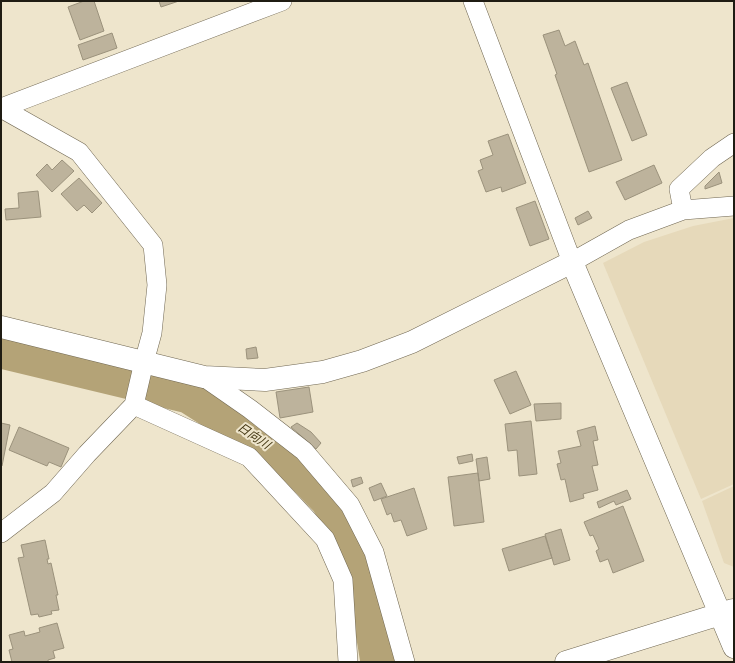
<svg xmlns="http://www.w3.org/2000/svg" width="735" height="663" viewBox="0 0 735 663" font-family="Poppins,'Noto Sans JP',sans-serif">
	<style>
		.built { fill: #e6d9ba }
		.lines { fill: none; stroke-linecap: round; stroke-linejoin: round }
		.river { stroke: #b4a377; stroke-width: 39 }
		.building { fill: #bdb39c; stroke: #9b927c }
		.minor-casing { stroke: #706752; stroke-width: 20 }
		.tertiary-casing { stroke: #706752; stroke-width: 23 }
		.minor { stroke: #fff; stroke-width: 19 }
		.tertiary { stroke: #fff; stroke-width: 22 }
		.labels { text-anchor: middle; stroke-width: 4; stroke-linejoin: round; paint-order: stroke }
		.water-label { font-size: 12px; font-style: italic; fill: #3f320d; stroke: #eee5cc }
	</style>
	<rect width="100%" height="100%" fill="#eee5cc"/>
	<path class="built" d="M 734,218 L 734,484 L 701,499 L 603,263 L 644,242 L 693,226 Z
		M 734,486 L 734,567 L 724,563 L 702,501 Z"/>
	<g class="lines">
		<path class="river" d="M 1,349 L 189,394 L 252,434 L 297,466 L 329,499 L 352,535 L 367,583 L 380,662"/>
	</g>
	<path class="building" d="M 84,1 L 94,1 L 104,31 L 80,40 L 68,7 Z
		M 159,1 L 179,1 L 161,7 Z
		M 559,30 L 565,46 L 575,41 L 584,65 L 588,63 L 622,160 L 589,172 L 555,75 L 557,74 L 543,35 Z
		M 112,33 L 117,48 L 83,60 L 78,45 Z
		M 627,82 L 647,135 L 632,141 L 611,88 Z
		M 508,134 L 526,183 L 502,192 L 501,187 L 486,192 L 478,171 L 483,169 L 480,160 L 493,155 L 488,141 Z
		M 62,160 L 74,171 L 52,192 L 36,175 L 47,164 L 52,170 Z
		M 654,165 L 662,183 L 625,200 L 616,182 Z
		M 719,172 L 722,183 L 705,189 L 705,186 Z
		M 79,178 L 102,203 L 92,213 L 84,205 L 77,211 L 61,194 Z
		M 38,191 L 41,217 L 6,220 L 5,209 L 19,208 L 18,193 Z
		M 535,201 L 549,239 L 530,246 L 516,208 Z
		M 588,211 L 592,218 L 578,225 L 575,218 Z
		M 256,347 L 258,358 L 247,359 L 246,349 Z
		M 516,371 L 531,405 L 510,414 L 494,380 Z
		M 309,387 L 313,412 L 280,418 L 276,392 Z
		M 561,403 L 561,419 L 536,421 L 534,404 Z
		M 531,421 L 537,474 L 519,476 L 517,450 L 508,451 L 505,424 Z
		M 1,423 L 10,425 L 2,466 L 1,466 Z
		M 297,423 L 311,432 L 321,443 L 316,449 L 291,427 Z
		M 595,426 L 598,440 L 593,441 L 598,465 L 592,466 L 598,490 L 583,494 L 584,498 L 570,502 L 565,479 L 561,480 L 557,464 L 561,463 L 558,451 L 581,446 L 577,431 Z
		M 19,427 L 69,448 L 61,467 L 49,462 L 47,466 L 9,450 Z
		M 472,454 L 473,461 L 459,464 L 457,457 Z
		M 487,457 L 490,479 L 479,481 L 476,459 Z
		M 478,473 L 484,522 L 454,526 L 448,477 Z
		M 361,477 L 363,483 L 353,487 L 351,480 Z
		M 381,483 L 387,496 L 374,501 L 369,488 Z
		M 414,488 L 427,529 L 407,536 L 401,520 L 394,522 L 391,513 L 387,515 L 381,499 Z
		M 627,490 L 631,499 L 616,505 L 614,501 L 599,508 L 597,502 Z
		M 623,506 L 644,561 L 613,573 L 608,559 L 600,562 L 596,551 L 599,549 L 593,535 L 590,536 L 584,522 Z
		M 561,529 L 570,560 L 554,565 L 545,534 Z
		M 545,536 L 552,558 L 509,571 L 502,549 Z
		M 45,540 L 49,559 L 47,559 L 48,564 L 51,563 L 58,595 L 56,595 L 59,610 L 51,611 L 52,614 L 39,617 L 38,614 L 31,615 L 18,558 L 24,557 L 21,545 Z
		M 57,623 L 64,648 L 53,651 L 55,658 L 48,660 L 48,662 L 12,662 L 9,650 L 13,649 L 9,635 L 24,631 L 25,636 L 40,632 L 39,628 Z"/>
	<g class="lines">
		<defs>
			<path id="minor" d="M 473,1 L 572,262 L 629,230 L 683,210 L 734,206
				M 1,108 L 79,152 L 153,245 L 157,285 L 152,333 L 144,362 L 134,405
				M 1,108 L 282,1
				M 683,210 L 679,189 L 712,158 L 734,143
				M 204,377 L 250,409 L 304,451 L 350,505 L 374,552 L 405,662
				M 1,533 L 53,493 L 87,454 L 134,405 L 249,457 L 325,539 L 343,580 L 348,662"/>
			<path id="tertiary" d="M 1,327 L 204,377 L 265,380 L 323,372 L 362,361 L 412,342 L 572,262 L 734,647
				M 566,662 L 733,610"/>
		</defs>
		<use href="#minor" class="minor-casing"/>
		<use href="#tertiary" class="tertiary-casing"/>
		<use href="#minor" class="minor"/>
		<use href="#tertiary" class="tertiary"/>
	</g>
	<g class="labels">
		<g class="water-label">
			<text transform="translate(254 436) rotate(34)" y="4">日向川</text>
		</g>
	</g>
	<rect width="735" height="663" fill="none" stroke="#1f1c13" stroke-width="4"/>
</svg>
